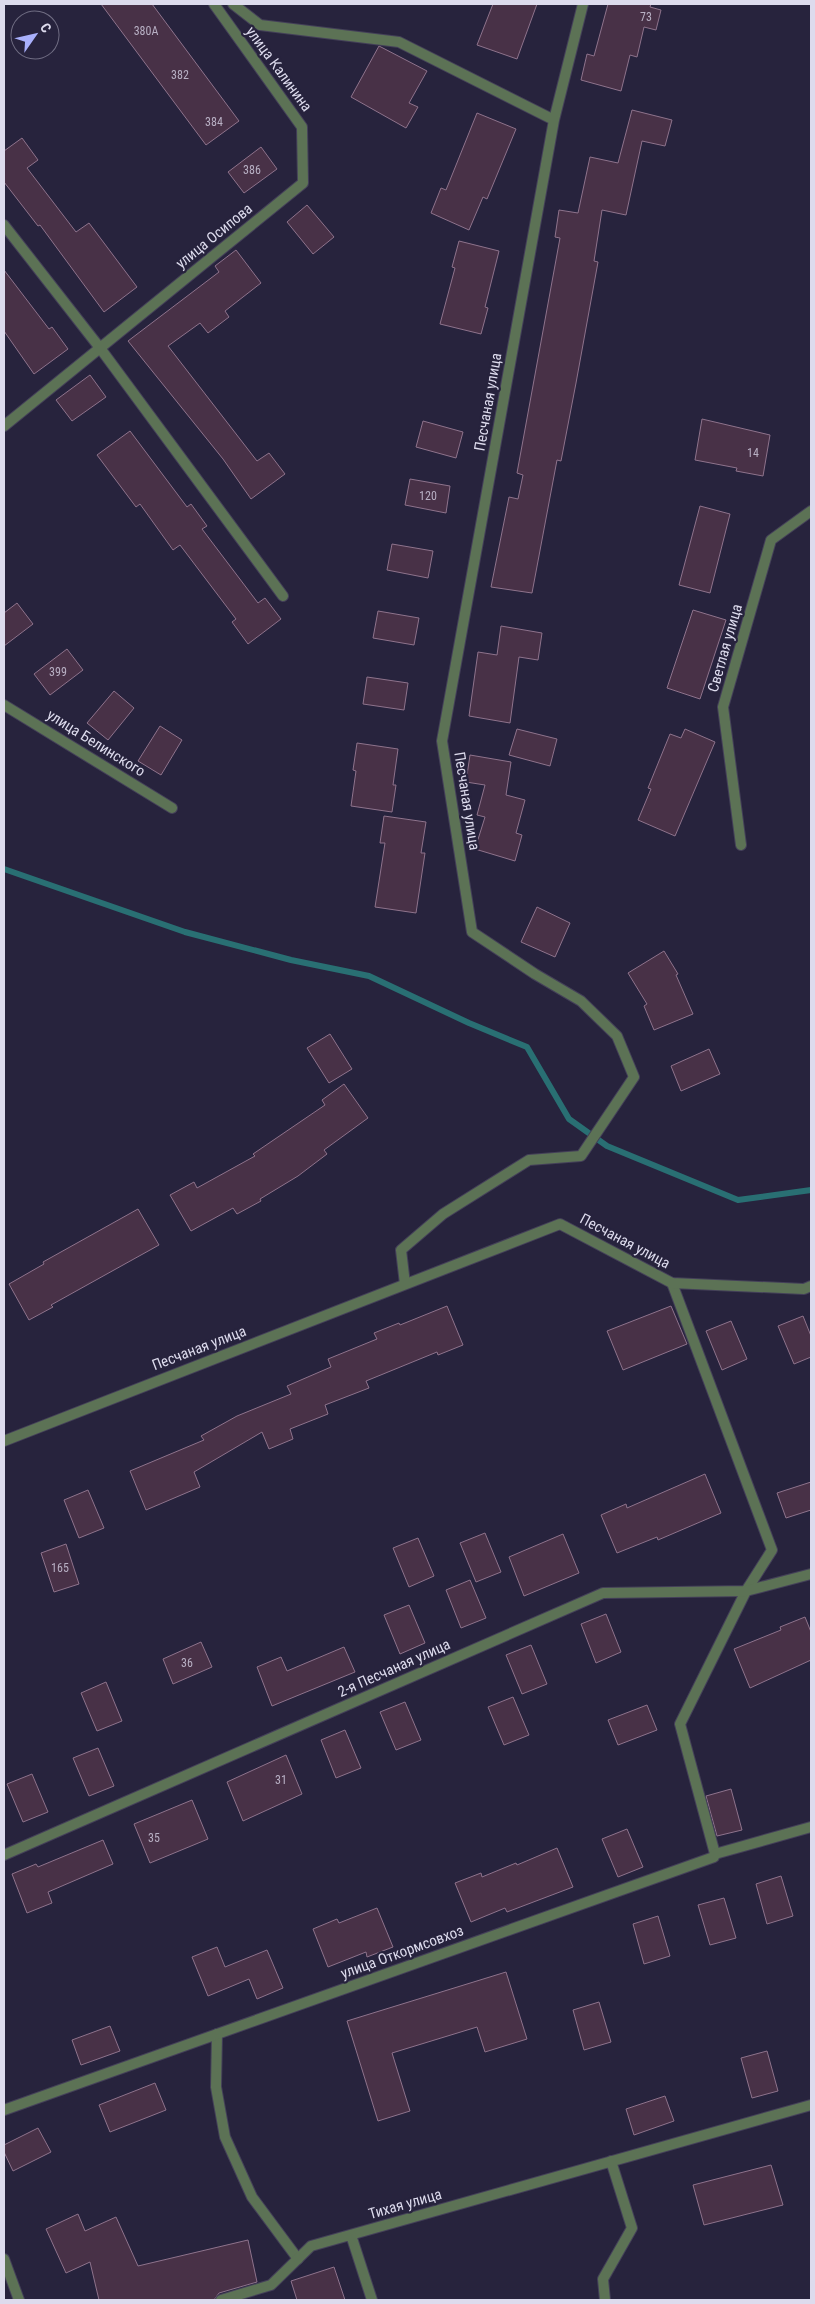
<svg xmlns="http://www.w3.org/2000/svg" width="815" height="2304" viewBox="0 0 815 2304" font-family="'Roboto Condensed',sans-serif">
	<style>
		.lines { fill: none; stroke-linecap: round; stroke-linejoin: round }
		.stream { stroke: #296f73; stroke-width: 6 }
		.building { fill: #483147; stroke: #8e738c }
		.lane-casing { stroke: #444059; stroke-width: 12 }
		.street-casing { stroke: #444059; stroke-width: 12 }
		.lane { stroke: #5c7255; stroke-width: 10 }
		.street { stroke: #5c7255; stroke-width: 10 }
		.labels { text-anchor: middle; stroke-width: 4.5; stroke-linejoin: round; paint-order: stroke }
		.number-label { font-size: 12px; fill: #b8b0c4 }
		.street-label { font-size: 15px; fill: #dddbed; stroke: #27233d }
	</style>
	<rect width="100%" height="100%" fill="#27233d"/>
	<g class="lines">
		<path class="stream" d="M 4,869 L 185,932 L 291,960 L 369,976 L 469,1023 L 527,1047 L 569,1119 L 607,1146 L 738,1200 L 811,1190"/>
	</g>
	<path class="building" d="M 101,4 L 152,4 L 239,121 L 206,145 Z
		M 493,4 L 537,4 L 517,59 L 477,45 Z
		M 608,4 L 651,4 L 650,7 L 661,10 L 656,30 L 644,27 L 637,57 L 630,55 L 621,91 L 581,80 L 587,54 L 594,56 Z
		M 379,46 L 427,71 L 409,103 L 418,107 L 406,128 L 351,97 Z
		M 632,110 L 672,120 L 665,146 L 642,141 L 626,215 L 602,210 L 594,261 L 598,262 L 576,383 L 561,461 L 557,460 L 532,593 L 491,587 L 509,497 L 518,499 L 523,475 L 517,473 L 560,238 L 555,237 L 559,210 L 578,213 L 590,157 L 618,163 Z
		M 477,113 L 516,129 L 487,199 L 483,197 L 469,230 L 431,213 L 441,188 L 446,190 Z
		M 22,138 L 38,160 L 27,168 L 76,232 L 89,223 L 137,287 L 104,312 L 40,225 L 38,226 L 4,182 L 4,151 Z
		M 261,147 L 277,169 L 244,193 L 228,172 Z
		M 307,205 L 334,237 L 313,254 L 287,222 Z
		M 459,241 L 499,251 L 485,307 L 488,308 L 481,334 L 440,324 L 455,268 L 452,267 Z
		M 236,250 L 261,283 L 225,311 L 229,317 L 208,333 L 200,323 L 168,346 L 257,461 L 269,453 L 285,474 L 251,499 L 223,459 L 128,341 L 219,272 L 215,266 Z
		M 4,270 L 49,329 L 52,327 L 68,349 L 34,374 L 4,331 Z
		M 90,375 L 106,397 L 72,421 L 56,400 Z
		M 702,419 L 770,435 L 763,476 L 736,471 L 737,468 L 695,460 Z
		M 423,421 L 463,432 L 456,458 L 416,447 Z
		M 130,431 L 187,507 L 191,504 L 207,526 L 202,529 L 258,603 L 265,598 L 281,619 L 248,644 L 232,622 L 236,619 L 180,545 L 173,550 L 140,504 L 136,507 L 97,455 Z
		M 410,479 L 450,486 L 446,513 L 405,505 Z
		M 700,506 L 730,514 L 710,593 L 679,585 Z
		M 392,544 L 433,551 L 428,578 L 387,570 Z
		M 17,603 L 33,624 L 4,646 L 4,613 Z
		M 693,610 L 726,620 L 700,699 L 667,688 Z
		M 378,611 L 419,618 L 414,645 L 373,638 Z
		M 501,626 L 542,633 L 538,660 L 519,657 L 510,723 L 469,716 L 478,652 L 497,655 Z
		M 67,649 L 83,670 L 50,695 L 34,674 Z
		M 367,677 L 408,683 L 404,710 L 363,704 Z
		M 114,691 L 134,708 L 108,740 L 87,723 Z
		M 160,726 L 182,740 L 161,775 L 138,761 Z
		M 517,729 L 557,739 L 550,766 L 509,755 Z
		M 685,729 L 715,742 L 675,836 L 638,820 L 651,789 L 648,788 L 670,734 L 681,738 Z
		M 357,743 L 398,749 L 393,785 L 396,785 L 392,812 L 351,806 L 356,771 L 353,770 Z
		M 470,755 L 511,762 L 506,795 L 525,800 L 516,833 L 522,835 L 515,861 L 475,849 L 485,817 L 477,815 L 485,785 L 466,782 Z
		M 384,816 L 426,822 L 421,853 L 425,853 L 416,913 L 375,907 L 385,843 L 380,843 Z
		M 537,907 L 570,923 L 555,957 L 521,942 Z
		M 664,951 L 678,974 L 676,975 L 693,1014 L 654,1030 L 644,1006 L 647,1004 L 628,973 Z
		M 330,1034 L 352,1069 L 329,1083 L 307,1048 Z
		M 709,1049 L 720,1074 L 681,1091 L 671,1066 Z
		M 344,1084 L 368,1118 L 324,1150 L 327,1154 L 298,1176 L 260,1199 L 261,1201 L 237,1214 L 233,1208 L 191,1231 L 170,1195 L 194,1182 L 197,1188 L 255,1156 L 253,1154 L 325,1105 L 322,1100 Z
		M 138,1209 L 159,1245 L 51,1305 L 53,1307 L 29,1320 L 9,1284 L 44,1264 L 43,1262 Z
		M 447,1306 L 463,1345 L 438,1355 L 437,1352 L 366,1381 L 369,1388 L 325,1405 L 328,1414 L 290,1429 L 293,1439 L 269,1449 L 262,1432 L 194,1472 L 200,1487 L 146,1510 L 130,1471 L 204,1440 L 201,1436 L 237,1416 L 291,1394 L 287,1386 L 331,1367 L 328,1359 L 377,1339 L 374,1333 L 399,1323 L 400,1325 Z
		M 671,1306 L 687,1344 L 623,1370 L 607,1331 Z
		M 803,1316 L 811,1336 L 811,1357 L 794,1364 L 778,1326 Z
		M 731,1321 L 747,1359 L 722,1370 L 706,1331 Z
		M 705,1474 L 721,1513 L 658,1540 L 657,1537 L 617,1553 L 601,1515 L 626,1504 L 627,1508 Z
		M 811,1482 L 811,1510 L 786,1518 L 777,1493 Z
		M 88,1490 L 104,1528 L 79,1538 L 64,1500 Z
		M 485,1533 L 501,1572 L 476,1582 L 460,1543 Z
		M 563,1534 L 579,1573 L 524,1596 L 509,1557 Z
		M 418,1538 L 434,1576 L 409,1587 L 393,1548 Z
		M 66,1544 L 79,1584 L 54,1592 L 41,1553 Z
		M 470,1580 L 486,1618 L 461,1628 L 446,1590 Z
		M 409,1605 L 425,1643 L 400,1654 L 384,1615 Z
		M 606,1614 L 621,1652 L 596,1663 L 581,1624 Z
		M 805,1617 L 811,1632 L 811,1660 L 750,1688 L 734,1649 L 781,1630 L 780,1627 Z
		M 201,1642 L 212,1667 L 173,1684 L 163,1659 Z
		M 531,1645 L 547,1684 L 522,1694 L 506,1655 Z
		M 344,1647 L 355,1672 L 272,1706 L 257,1667 L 281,1657 L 287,1671 Z
		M 106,1682 L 122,1721 L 97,1731 L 81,1693 Z
		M 513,1697 L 529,1735 L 504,1745 L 488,1707 Z
		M 405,1702 L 421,1740 L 396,1750 L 380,1712 Z
		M 647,1705 L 657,1730 L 618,1745 L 608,1720 Z
		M 345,1730 L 361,1768 L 336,1778 L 321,1740 Z
		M 98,1748 L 114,1786 L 89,1796 L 73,1758 Z
		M 286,1755 L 302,1794 L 243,1821 L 227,1782 Z
		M 32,1774 L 48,1812 L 23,1822 L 7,1784 Z
		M 731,1789 L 742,1830 L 717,1836 L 706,1796 Z
		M 192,1800 L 208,1839 L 150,1863 L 134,1824 Z
		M 627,1829 L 643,1867 L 618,1877 L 602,1839 Z
		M 103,1840 L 113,1864 L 48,1892 L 52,1903 L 27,1913 L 12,1874 L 36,1864 L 38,1867 Z
		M 557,1848 L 573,1887 L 507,1912 L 505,1908 L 471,1922 L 455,1883 L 481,1873 L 482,1877 L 516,1863 L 517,1865 Z
		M 781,1876 L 793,1916 L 767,1924 L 756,1884 Z
		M 724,1898 L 736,1938 L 710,1945 L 698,1905 Z
		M 377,1908 L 393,1947 L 367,1957 L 366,1952 L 328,1967 L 313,1929 L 337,1919 L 339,1923 Z
		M 658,1916 L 670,1956 L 644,1964 L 633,1924 Z
		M 217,1947 L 225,1967 L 267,1950 L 283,1988 L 257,1999 L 249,1979 L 208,1996 L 192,1957 Z
		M 506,1972 L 527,2039 L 485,2052 L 477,2027 L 392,2053 L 410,2111 L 378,2121 L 347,2021 Z
		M 599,2002 L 611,2042 L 584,2050 L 573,2010 Z
		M 110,2026 L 120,2051 L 81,2065 L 72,2040 Z
		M 767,2051 L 778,2091 L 752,2098 L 741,2058 Z
		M 155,2083 L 166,2110 L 110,2132 L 99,2105 Z
		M 665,2096 L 674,2121 L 634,2135 L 626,2109 Z
		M 38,2128 L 51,2152 L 13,2171 L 4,2152 L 4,2145 Z
		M 771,2165 L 783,2205 L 704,2225 L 693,2185 Z
		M 78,2214 L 85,2231 L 116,2217 L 138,2266 L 248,2240 L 257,2282 L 219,2293 L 214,2300 L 99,2300 L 90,2262 L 66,2273 L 46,2229 Z
		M 334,2267 L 345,2300 L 297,2300 L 291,2281 Z"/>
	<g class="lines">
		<defs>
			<path id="lane" d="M 672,1283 L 772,1550 L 746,1591 L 680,1724 L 715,1854
				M 217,2034 L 216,2087 L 225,2137 L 252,2197 L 298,2259"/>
			<path id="street" d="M 233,4 L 260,25 L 399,42 L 554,120
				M 4,225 L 100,348 L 283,596
				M 4,426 L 303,183 L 302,127 L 214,4
				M 4,705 L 172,808
				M 741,845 L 723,707 L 771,540 L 811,511
				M 405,1284 L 401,1250 L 443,1214 L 529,1160 L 581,1156 L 634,1077 L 617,1036 L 581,1001 L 535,974 L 472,932 L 442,741 L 554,120 L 583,4
				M 4,1441 L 560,1224 L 672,1283 L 804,1289 L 811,1286
				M 4,1855 L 603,1593 L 746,1591 L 811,1574
				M 4,2110 L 714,1857 L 715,1854 L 811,1827
				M 351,2235 L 372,2300
				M 4,2259 L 19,2300
				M 221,2300 L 271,2285 L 311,2246 L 811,2105
				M 605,2300 L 603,2279 L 632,2228 L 611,2161"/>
		</defs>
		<use href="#lane" class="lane-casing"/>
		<use href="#street" class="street-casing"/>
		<use href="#lane" class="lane"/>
		<use href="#street" class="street"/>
	</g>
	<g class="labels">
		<g class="number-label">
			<text x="646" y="21">73</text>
			<text x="146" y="35">380А</text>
			<text x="180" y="79">382</text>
			<text x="214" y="126">384</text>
			<text x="252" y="174">386</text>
			<text x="753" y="457">14</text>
			<text x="428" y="500">120</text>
			<text x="58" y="676">399</text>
			<text x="60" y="1572">165</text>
			<text x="187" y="1667">36</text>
			<text x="281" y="1784">31</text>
			<text x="154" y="1842">35</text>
		</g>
		<g class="street-label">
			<text transform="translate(279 69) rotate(54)" y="5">улица Калинина</text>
			<text transform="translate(214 236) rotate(-39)" y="5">улица Осипова</text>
			<text transform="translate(488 402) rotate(-80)" y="5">Песчаная улица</text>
			<text transform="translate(725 648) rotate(-74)" y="5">Светлая улица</text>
			<text transform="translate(96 743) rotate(32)" y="5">улица Белинского</text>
			<text transform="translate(467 801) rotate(81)" y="5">Песчаная улица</text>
			<text transform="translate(625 1241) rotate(28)" y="5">Песчаная улица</text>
			<text transform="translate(199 1348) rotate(-21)" y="5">Песчаная улица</text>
			<text transform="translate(394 1668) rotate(-24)" y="5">2-я Песчаная улица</text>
			<text transform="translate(402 1952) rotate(-20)" y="5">улица Откормсовхоз</text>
			<text transform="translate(405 2204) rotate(-16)" y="5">Тихая улица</text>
		</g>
	</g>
	<rect width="815" height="2304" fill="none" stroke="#dddbed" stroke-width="10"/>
	<g transform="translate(35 35) rotate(56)"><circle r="24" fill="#27233d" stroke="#706d83"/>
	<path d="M0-4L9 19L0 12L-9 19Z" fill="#a9b0fc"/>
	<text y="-8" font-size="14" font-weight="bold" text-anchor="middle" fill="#dddbed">С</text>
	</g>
</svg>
